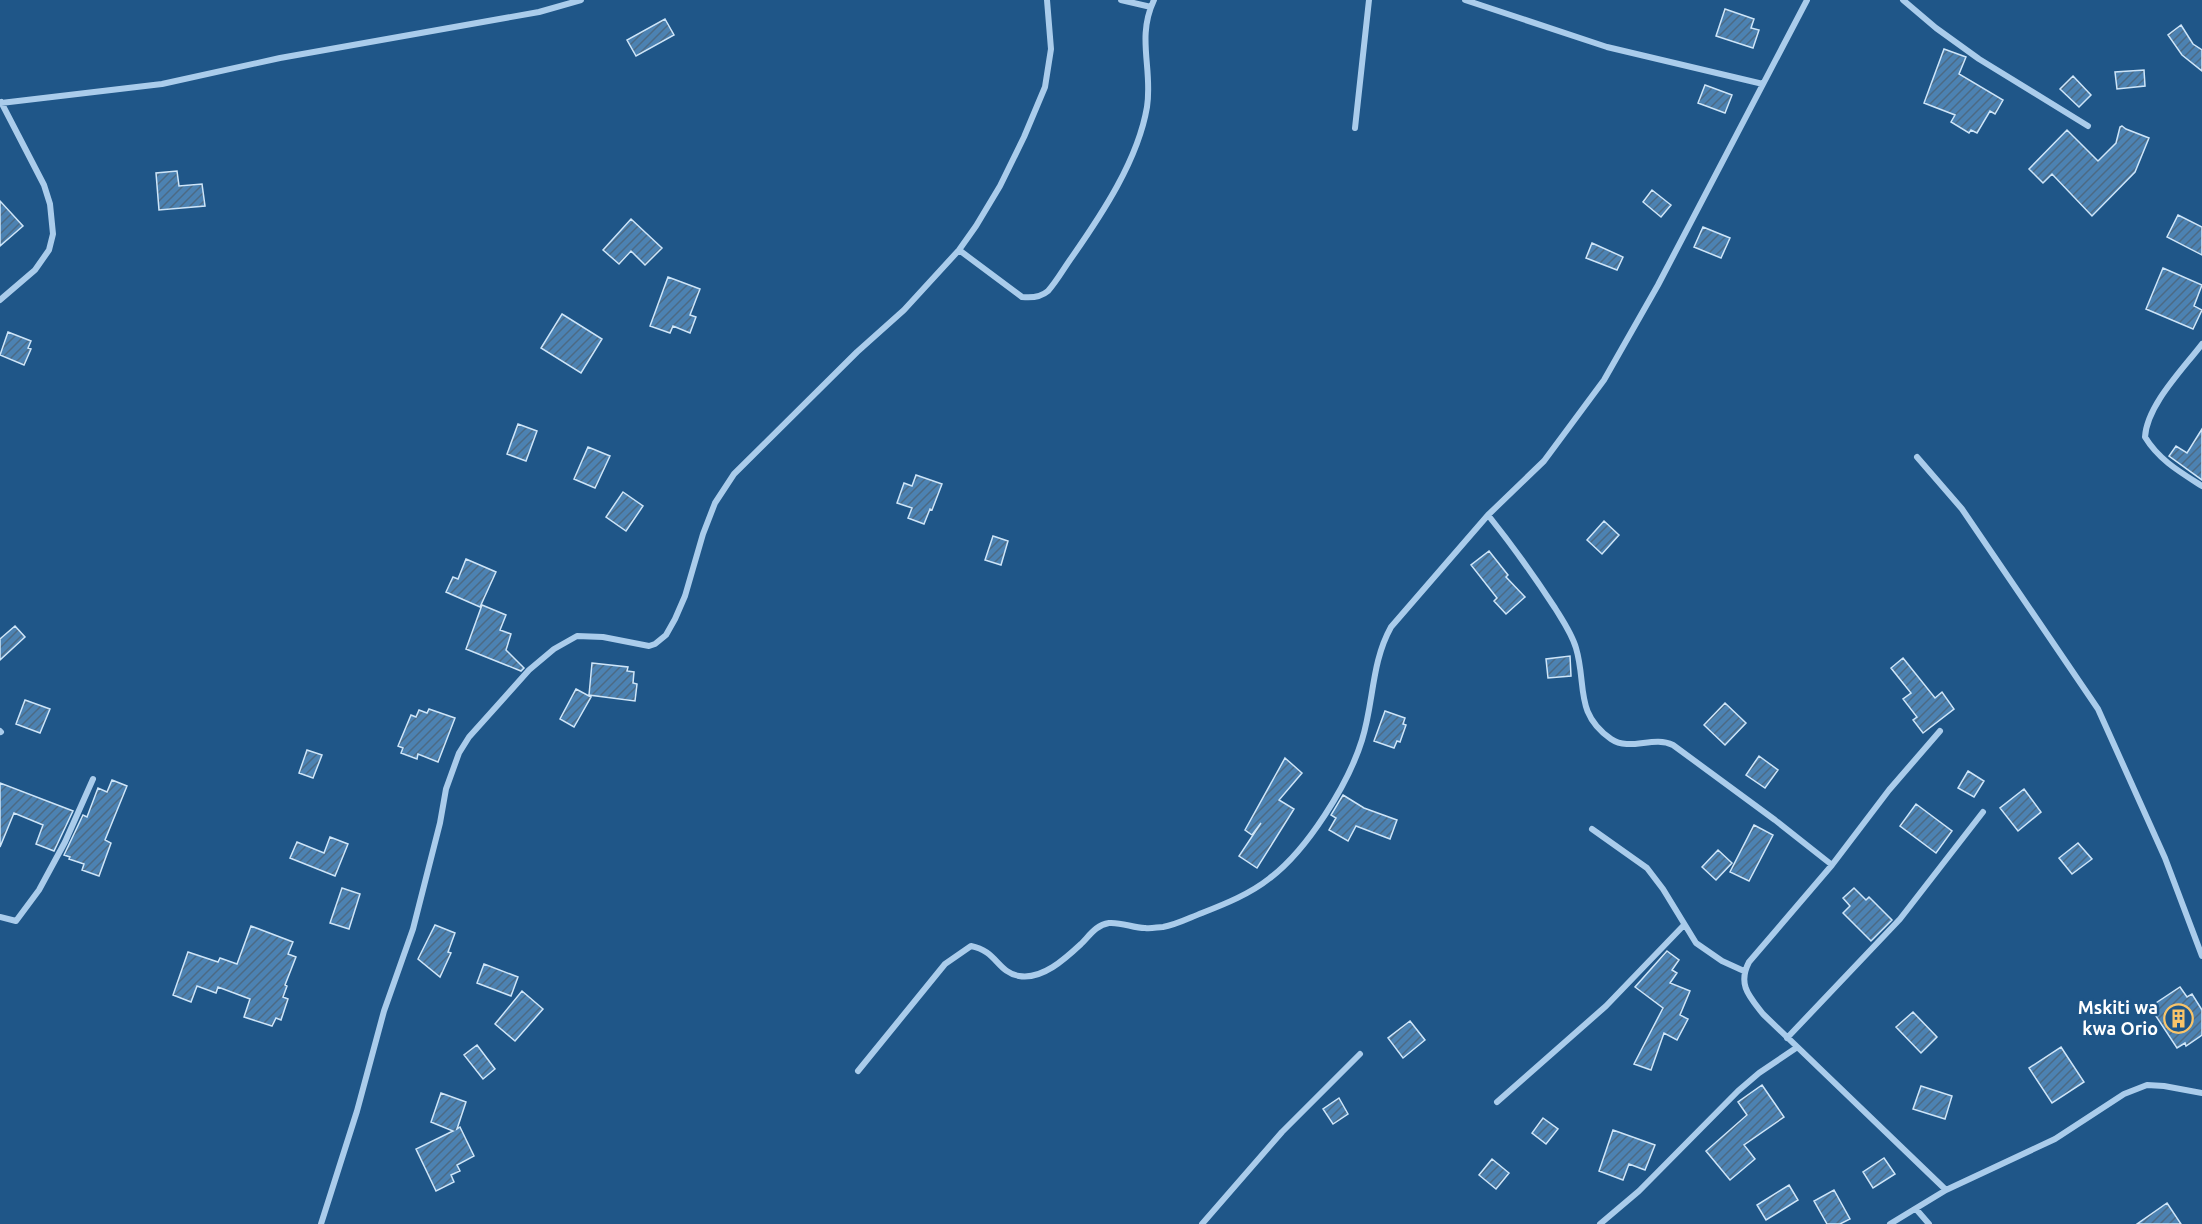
<svg xmlns="http://www.w3.org/2000/svg" width="2202" height="1224" viewBox="0 0 2202 1224" font-family="Ubuntu,sans-serif">
	<style>
		.building { fill: url(#building-hatch); stroke: #cee5f8; stroke-width: 1.5 }
		.lines { fill: none; stroke-linecap: round; stroke-linejoin: round }
		.street { stroke: #aacceb; stroke-width: 6 }
		.labels { text-anchor: middle; stroke-width: 5; stroke-linejoin: round; paint-order: stroke }
		.poi-label { font-size: 18px; font-weight: bold; fill: #fff; stroke: #1f5688; text-anchor: end }
	</style>
	<defs>
		<pattern id="building-hatch" width="6" height="6" patternUnits="userSpaceOnUse" patternTransform="scale(1.5)"><rect width="6" height="6" fill="#4c82b2"/><path d="M-1 1l2-2M0 6l6-6M5 7l2-2" fill="none" stroke="#4c6a84"/></pattern>
	</defs>
	<rect width="100%" height="100%" fill="#1f5688"/>
	<path class="building" d="M 1725,9 L 1754,19 L 1751,28 L 1759,30 L 1753,48 L 1716,36 Z
		M 665,19 L 674,35 L 636,56 L 627,40 Z
		M 2181,25 L 2193,44 L 2202,50 L 2202,71 L 2182,55 L 2168,35 Z
		M 1944,49 L 1966,57 L 1959,74 L 2003,100 L 1995,114 L 1990,111 L 1977,133 L 1971,130 L 1969,133 L 1951,122 L 1955,115 L 1924,103 Z
		M 2144,70 L 2145,86 L 2117,89 L 2115,72 Z
		M 2073,76 L 2091,95 L 2079,107 L 2060,89 Z
		M 1705,85 L 1732,95 L 1725,113 L 1698,103 Z
		M 2122,126 L 2126,129 L 2149,138 L 2135,172 L 2092,216 L 2052,174 L 2043,183 L 2029,169 L 2067,130 L 2098,161 L 2116,143 L 2120,127 Z
		M 177,171 L 179,186 L 202,184 L 205,206 L 159,210 L 156,173 Z
		M 1652,190 L 1671,205 L 1661,217 L 1643,202 Z
		M 0,201 L 23,226 L 0,246 Z
		M 2178,215 L 2202,227 L 2202,255 L 2167,237 Z
		M 631,219 L 662,248 L 645,265 L 631,251 L 619,264 L 603,250 Z
		M 1703,227 L 1730,238 L 1721,258 L 1694,247 Z
		M 1592,243 L 1623,257 L 1617,270 L 1586,258 Z
		M 2163,268 L 2202,285 L 2194,306 L 2202,310 L 2193,329 L 2146,309 Z
		M 668,277 L 700,289 L 690,315 L 696,317 L 690,333 L 673,326 L 670,333 L 650,326 Z
		M 562,314 L 602,339 L 581,373 L 541,348 Z
		M 8,332 L 31,341 L 28,348 L 31,349 L 24,365 L 0,355 Z
		M 518,424 L 537,431 L 526,461 L 507,454 Z
		M 2202,429 L 2202,480 L 2169,456 L 2176,446 L 2187,453 Z
		M 588,447 L 610,456 L 595,488 L 574,479 Z
		M 916,475 L 942,484 L 932,510 L 930,509 L 924,524 L 908,518 L 912,508 L 897,503 L 904,483 L 912,486 Z
		M 623,492 L 643,506 L 626,531 L 606,517 Z
		M 1604,521 L 1619,535 L 1602,554 L 1587,540 Z
		M 993,536 L 1008,541 L 1001,565 L 985,560 Z
		M 1489,551 L 1508,575 L 1506,577 L 1525,597 L 1506,614 L 1494,601 L 1497,598 L 1471,565 Z
		M 466,559 L 496,572 L 480,607 L 446,592 L 453,577 L 458,579 Z
		M 482,605 L 506,615 L 500,630 L 511,634 L 506,650 L 524,668 L 521,671 L 466,649 Z
		M 15,626 L 25,637 L 0,660 L 0,639 Z
		M 1570,656 L 1571,676 L 1548,678 L 1546,659 Z
		M 1903,658 L 1935,698 L 1942,692 L 1954,709 L 1923,733 L 1913,720 L 1917,717 L 1903,699 L 1911,693 L 1891,668 Z
		M 592,663 L 628,667 L 627,671 L 634,672 L 633,683 L 637,684 L 635,701 L 589,695 Z
		M 576,689 L 591,697 L 574,727 L 560,719 Z
		M 25,700 L 50,709 L 40,733 L 16,724 Z
		M 1725,703 L 1746,723 L 1725,745 L 1704,725 Z
		M 429,709 L 455,718 L 438,762 L 418,754 L 417,759 L 401,753 L 403,748 L 398,746 L 411,715 L 416,717 L 419,710 L 427,713 Z
		M 1385,711 L 1405,718 L 1403,724 L 1406,725 L 1400,742 L 1397,741 L 1394,748 L 1374,741 Z
		M 307,750 L 322,755 L 313,778 L 299,773 Z
		M 1759,756 L 1778,770 L 1765,788 L 1746,775 Z
		M 1285,758 L 1302,773 L 1279,800 L 1294,809 L 1257,868 L 1239,856 L 1261,823 L 1252,835 L 1245,830 Z
		M 1968,771 L 1984,781 L 1974,797 L 1958,788 Z
		M 112,780 L 127,786 L 105,840 L 111,843 L 99,876 L 82,870 L 84,864 L 69,859 L 70,857 L 64,855 L 83,815 L 87,817 L 98,788 L 107,792 Z
		M 0,783 L 73,811 L 54,851 L 36,844 L 43,825 L 14,813 L 0,847 Z
		M 2024,789 L 2041,812 L 2018,831 L 2000,808 Z
		M 1343,795 L 1364,808 L 1397,820 L 1390,839 L 1356,826 L 1348,841 L 1329,830 L 1336,818 L 1331,815 Z
		M 1916,804 L 1952,831 L 1936,853 L 1900,826 Z
		M 1754,825 L 1773,835 L 1749,881 L 1730,872 Z
		M 330,837 L 348,844 L 335,876 L 290,858 L 297,842 L 324,853 Z
		M 2078,843 L 2092,859 L 2072,874 L 2059,858 Z
		M 1718,850 L 1732,863 L 1716,880 L 1702,867 Z
		M 342,888 L 360,894 L 349,929 L 330,923 Z
		M 1854,888 L 1866,900 L 1869,897 L 1892,920 L 1871,941 L 1843,913 L 1850,906 L 1843,898 Z
		M 435,925 L 455,933 L 448,952 L 451,953 L 440,977 L 418,959 Z
		M 251,926 L 293,942 L 288,954 L 296,957 L 285,985 L 287,986 L 283,997 L 288,999 L 281,1020 L 276,1018 L 272,1026 L 244,1017 L 250,999 L 218,987 L 216,993 L 197,986 L 191,1002 L 173,995 L 188,952 L 218,962 L 220,958 L 237,964 Z
		M 1667,951 L 1679,960 L 1672,970 L 1677,973 L 1670,983 L 1690,991 L 1680,1015 L 1688,1019 L 1677,1040 L 1664,1033 L 1651,1070 L 1634,1064 L 1663,1008 L 1635,987 Z
		M 484,964 L 518,977 L 511,996 L 477,983 Z
		M 2180,987 L 2187,997 L 2192,994 L 2202,1010 L 2202,1035 L 2186,1046 L 2185,1043 L 2177,1048 L 2150,1007 Z
		M 522,991 L 543,1009 L 515,1041 L 495,1024 Z
		M 1913,1012 L 1937,1037 L 1921,1053 L 1896,1027 Z
		M 1410,1021 L 1425,1040 L 1403,1058 L 1388,1038 Z
		M 477,1045 L 495,1069 L 483,1079 L 464,1055 Z
		M 2061,1047 L 2084,1082 L 2052,1103 L 2029,1068 Z
		M 1762,1085 L 1784,1117 L 1744,1145 L 1755,1159 L 1730,1180 L 1706,1151 L 1747,1115 L 1738,1102 Z
		M 1921,1086 L 1952,1096 L 1945,1119 L 1913,1109 Z
		M 441,1093 L 466,1102 L 457,1129 L 460,1127 L 474,1156 L 457,1165 L 460,1171 L 451,1175 L 454,1182 L 436,1191 L 416,1149 L 453,1131 L 431,1122 Z
		M 1339,1098 L 1348,1114 L 1333,1124 L 1323,1109 Z
		M 1543,1118 L 1558,1129 L 1546,1144 L 1532,1133 Z
		M 1613,1130 L 1655,1145 L 1645,1170 L 1629,1164 L 1623,1180 L 1599,1171 Z
		M 1884,1158 L 1895,1174 L 1873,1188 L 1863,1172 Z
		M 1492,1159 L 1509,1173 L 1496,1189 L 1479,1175 Z
		M 1789,1185 L 1798,1200 L 1766,1220 L 1757,1205 Z
		M 1834,1190 L 1850,1219 L 1840,1224 L 1827,1224 L 1814,1201 Z
		M 2167,1203 L 2181,1224 L 2137,1224 Z"/>
	<g class="lines">
		<path class="street" d="M 1121,0 L 1151,7
			M 1465,0 L 1607,47 L 1763,84
			M 1903,0 L 1936,28 L 1979,59 L 2088,126
			M 1,103 L 162,84 L 280,58 L 539,12 L 581,0
			M 1355,128 L 1369,0
			M 959,250 L 1022,297 C 1031,298 1041,297 1048,291 C 1057,281 1064,268 1072,257 C 1102,214 1138,160 1147,107 C 1153,69 1136,38 1154,0
			M 0,300 L 35,270 L 49,250 L 53,234 L 50,204 L 44,185 L 1,102
			M 2202,344 C 2183,369 2147,405 2145,437 C 2159,460 2180,472 2202,486
			M 1917,457 L 1962,509 L 2098,709 L 2165,858 L 2202,956
			M 1488,515 C 1512,545 1534,576 1555,608 C 1563,621 1572,634 1576,648 C 1587,685 1574,713 1611,739 C 1630,752 1653,735 1673,745 L 1775,820 L 1832,865
			M 0,731 L 1,732
			M 1940,731 L 1889,790 L 1832,865 L 1749,962 C 1737,985 1750,997 1763,1014 L 1946,1190
			M 1592,829 L 1647,868 L 1663,889 L 1696,943 L 1722,961 L 1744,971
			M 0,917 L 16,921 L 39,890 L 65,842 L 93,779
			M 1787,1038 L 1900,919 L 1983,812
			M 858,1071 L 945,964 L 971,946 C 997,951 997,972 1019,976 C 1042,980 1065,959 1081,944 C 1090,935 1096,925 1109,923 C 1122,922 1133,928 1145,928 C 1151,929 1158,927 1163,927 C 1176,925 1189,918 1202,913 C 1225,904 1250,894 1270,878 C 1307,850 1348,785 1362,740 C 1374,702 1371,663 1391,627 L 1488,515 L 1544,461 L 1604,380 L 1658,285 L 1807,0
			M 1497,1102 L 1606,1006 L 1684,925
			M 1916,1209 L 1929,1224
			M 321,1224 L 357,1111 L 384,1011 L 413,929 L 440,823 L 446,789 L 459,753 L 469,737 L 504,698 L 529,670 L 554,649 L 577,636 L 603,637 L 649,646 L 655,644 L 666,635 L 675,619 L 685,596 L 703,534 L 715,503 L 734,474 L 857,352 L 904,310 L 959,250 L 976,226 L 1000,186 L 1024,137 L 1045,87 L 1051,49 L 1047,0
			M 1202,1224 L 1282,1132 L 1360,1054
			M 1600,1224 L 1639,1191 L 1738,1091 L 1759,1073 L 1796,1048
			M 1890,1224 L 1946,1190 L 2055,1139 L 2124,1094 L 2147,1085 L 2164,1086 L 2202,1093"/>
	</g>
	<defs>
		<symbol id="building-ring" viewBox="-11 -11 22 22"><circle r="9.5" fill="#1f5688" stroke="#f9c469" stroke-width="1.5"/><path d="M-4-6H4V6H1V3H-1V6H-4ZM-2.5-4.3h1.7v1.8h-1.7ZM.8-4.3h1.7v1.8H.8ZM-2.5-1h1.7V.8h-1.7ZM.8-1h1.7V.8H.8Z" fill="#f9c469"/></symbol>
	</defs>
	<g fill-rule="evenodd">
		<use href="#building-ring" x="2162" y="1002" width="33" height="33"/>
	</g>
	<g class="labels">
		<g class="poi-label">
			<text x="2158" y="1014">Mskiti wa<tspan x="2158" dy="21">kwa Orio</tspan></text>
		</g>
	</g>
</svg>
